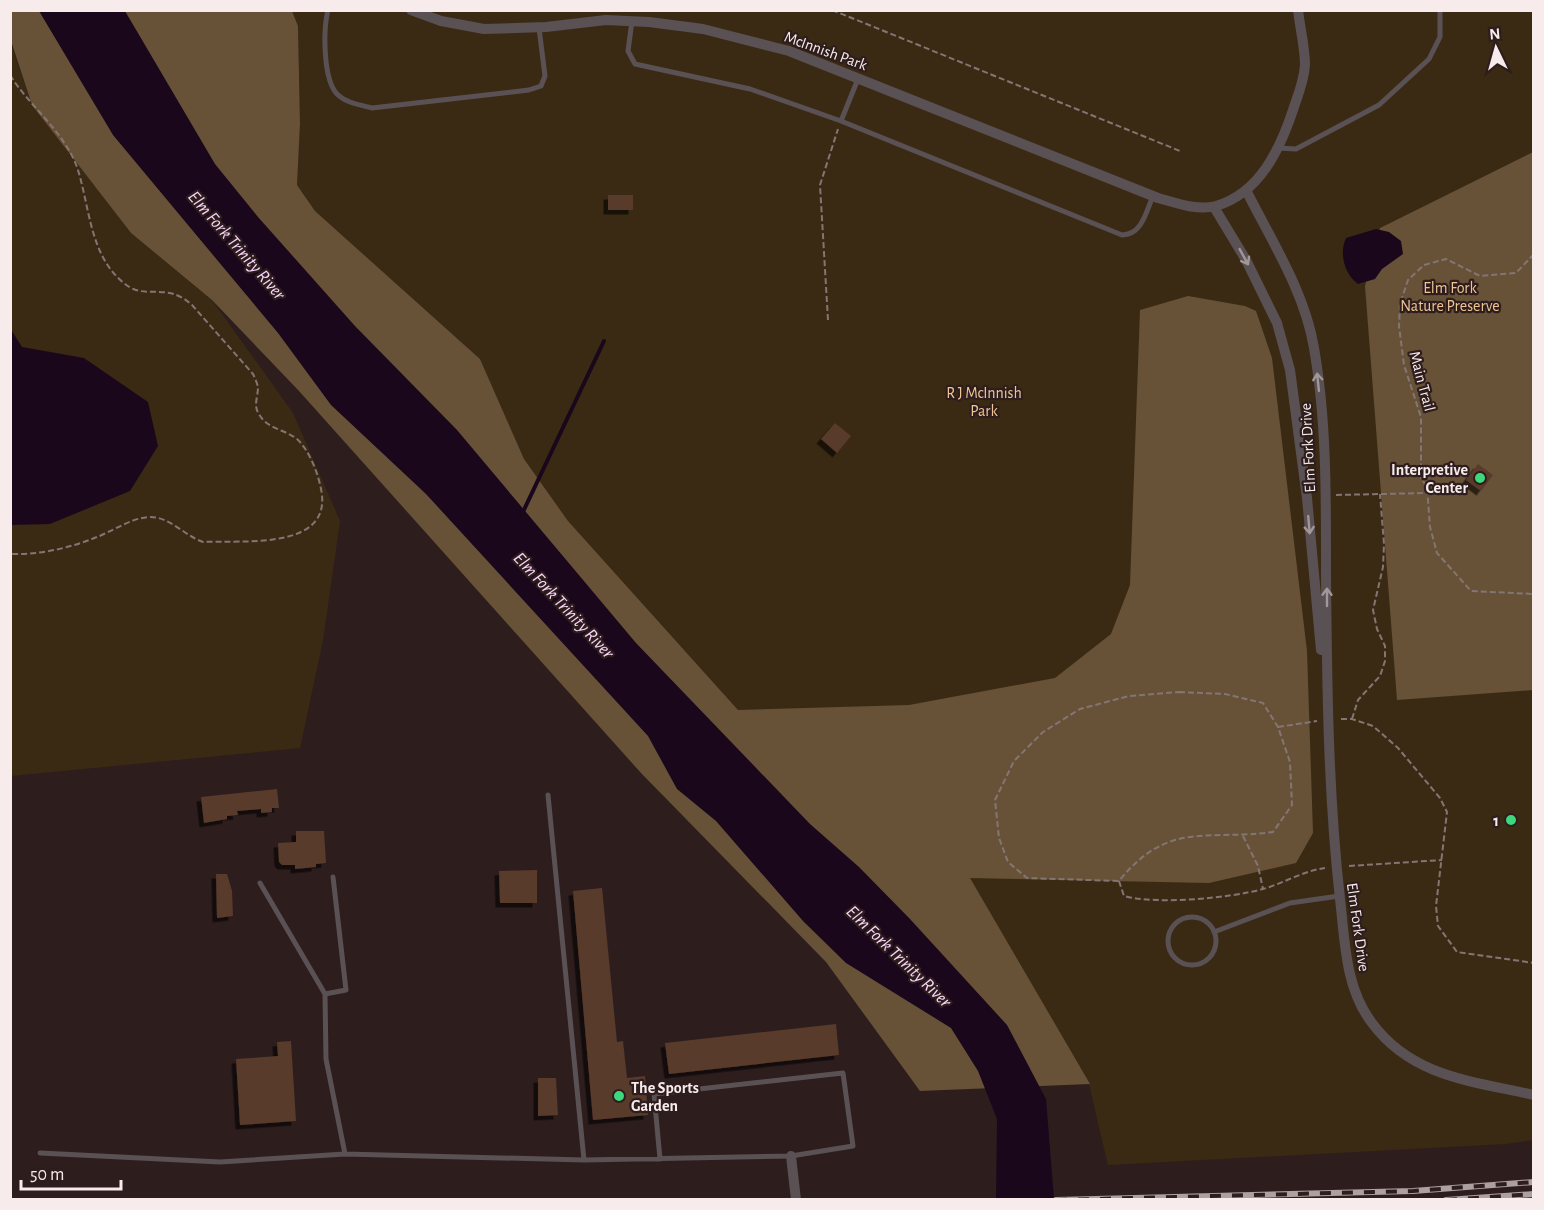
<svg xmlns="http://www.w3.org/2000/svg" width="1544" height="1210" viewBox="0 0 1544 1210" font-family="'Alegreya Sans',sans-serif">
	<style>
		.green { fill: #3b2a13 }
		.forest { fill: #675237 }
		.water { fill: #1a071c }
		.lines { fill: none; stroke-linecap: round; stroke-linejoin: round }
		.stream { stroke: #1a071c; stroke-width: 4 }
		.building { fill: #593a2c; filter: url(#shadow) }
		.path { stroke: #847575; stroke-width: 2; stroke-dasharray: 6 3; stroke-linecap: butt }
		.lane { stroke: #5a5155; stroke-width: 5 }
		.street { stroke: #5a5155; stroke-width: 10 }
		.rail-casing { stroke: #ada0a0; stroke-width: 6 }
		.rail { stroke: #2e1d1d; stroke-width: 4; stroke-dasharray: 11; stroke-linecap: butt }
		.oneway { stroke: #a19698 }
		.poi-dot { fill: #3dd77e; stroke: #2e1d1d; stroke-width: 2 }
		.labels { text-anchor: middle; stroke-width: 4.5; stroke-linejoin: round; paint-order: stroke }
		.street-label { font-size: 16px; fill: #f7ebeb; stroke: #2e1d1d }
		.park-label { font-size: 16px; fill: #eec594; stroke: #2e1d1d }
		.poi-label { font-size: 16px; font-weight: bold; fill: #f7ebeb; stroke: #2e1d1d; text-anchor: end }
		.water-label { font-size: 18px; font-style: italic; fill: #fad7fd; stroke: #2e1d1d }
	</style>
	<defs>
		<filter id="shadow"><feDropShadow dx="-4.5" dy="4.5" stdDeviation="0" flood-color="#0009"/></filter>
	</defs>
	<rect width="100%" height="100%" fill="#2e1d1d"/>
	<path class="green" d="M 292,11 L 1533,11 L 1533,152 L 1384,226 L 1533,189 L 1533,1140 L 1505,1144 L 1108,1165 L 1089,1084 L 738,710 L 568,521 L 524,459 L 480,359 L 315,211 L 297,185 L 300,124 L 298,26 Z
		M 10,41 L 32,105 L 131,233 L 212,300 L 293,413 L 340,521 L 323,640 L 300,748 L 11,776 Z"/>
	<path class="forest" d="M 10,11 L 292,11 L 298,26 L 300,124 L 297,185 L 315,211 L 480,359 L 524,459 L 568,521 L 738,710 L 909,705 L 1055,678 L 1111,634 L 1130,585 L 1140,310 L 1188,296 L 1245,306 L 1256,311 L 1272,358 L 1307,651 L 1313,833 L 1296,863 L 1209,883 L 970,878 L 1090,1084 L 920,1091 L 826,962 L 641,773 L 299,391 L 212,300 L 131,233 L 32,105 L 11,41 Z
		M 1533,152 L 1533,690 L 1397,700 L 1365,286 L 1380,228 Z"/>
	<path class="water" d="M 39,11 L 125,11 L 215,164 L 258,217 L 355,326 L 457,430 L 636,643 L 810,824 L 859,867 L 910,919 L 1007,1025 L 1046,1099 L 1054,1199 L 996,1199 L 997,1119 L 978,1071 L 951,1028 L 846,963 L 803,921 L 716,821 L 677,789 L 648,736 L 426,494 L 331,405 L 278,333 L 113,135 Z
		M 1376,229 L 1389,232 L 1401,241 L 1403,254 L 1382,269 L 1375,279 L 1358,284 C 1344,274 1339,253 1346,238 Z
		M 10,328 L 22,347 L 84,358 L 148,402 L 158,446 L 130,491 L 50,524 L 11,525 Z"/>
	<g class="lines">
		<path class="stream" d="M 522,514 L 604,341"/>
	</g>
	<path class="building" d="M 608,195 L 633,195 L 633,210 L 608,210 Z
		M 835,423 L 851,436 L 837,453 L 821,439 Z
		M 1478,464 L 1493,475 L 1481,491 L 1466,480 Z
		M 277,789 L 279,808 L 272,808 L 272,812 L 261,813 L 261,809 L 237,811 L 238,815 L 227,816 L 227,819 L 204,823 L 201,797 Z
		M 296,831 L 324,831 L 326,863 L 316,864 L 316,867 L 295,869 L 295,865 L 282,865 L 279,862 L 278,843 L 296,842 Z
		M 537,870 L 537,903 L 500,903 L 499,871 Z
		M 216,874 L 227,874 L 232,891 L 233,916 L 217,918 Z
		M 602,888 L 617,1042 L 623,1041 L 627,1078 L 645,1076 L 648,1115 L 593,1120 L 573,891 Z
		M 836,1024 L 839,1055 L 669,1074 L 665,1043 Z
		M 291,1041 L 296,1121 L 240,1125 L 236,1059 L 278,1056 L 277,1042 Z
		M 538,1078 L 556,1078 L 558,1115 L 538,1116 Z"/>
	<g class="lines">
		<path class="path" d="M 832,10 L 1180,151
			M 10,75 C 30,107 63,130 77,167 C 90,206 89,256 125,284 C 146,301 166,281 192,305 L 253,374 C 255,378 257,383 258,387 C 258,397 253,406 259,414 C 267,429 284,429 297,439 C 309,450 318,473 321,489 C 334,551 243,540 203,542 C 185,536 169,516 149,517 C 131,518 113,531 97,537 C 70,548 39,555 10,554
			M 1534,254 L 1516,273 L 1480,276 L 1446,259 L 1424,265 L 1408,280 L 1400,304 L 1399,326 L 1404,365 L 1421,417 L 1421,478 L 1427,487 L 1430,527 L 1437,553 L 1471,591 L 1534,594
			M 828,320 L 820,185 L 838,129
			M 1336,495 L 1427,493
			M 1179,692 L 1225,694 L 1263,703 L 1278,727 L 1290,762 L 1292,805 L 1273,832 C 1207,841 1168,820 1119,881 L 1027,878 L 1008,862 L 999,838 L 995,800 L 1014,761 L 1043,732 L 1080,709 L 1129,696 Z
			M 1341,719 L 1352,719 L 1373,726 L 1398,748 L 1440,798 L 1447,812 L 1436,906 L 1438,926 L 1457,952 L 1534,963
			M 1352,719 L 1358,700 L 1380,676 L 1385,661 L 1385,646 L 1377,629 L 1373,610 L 1383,567 L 1384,544 L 1380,494
			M 1278,727 L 1317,721
			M 1243,836 L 1258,866 L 1263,889
			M 1349,866 L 1442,860
			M 1119,881 L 1124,896 C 1157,905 1230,898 1263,889 C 1284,883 1303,871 1325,868"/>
		<path class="lane" d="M 328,10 C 323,30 323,79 337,94 C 346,103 360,105 372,108 L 529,90 L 541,86 L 545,76 L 539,28
			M 632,21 L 628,51 L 635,64 L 750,89 L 841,121 L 858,79
			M 841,121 L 1122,235 C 1142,235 1146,212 1153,196
			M 1278,148 L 1296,149 L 1379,105 L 1429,59 L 1440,37 L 1440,10
			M 548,795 L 584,1160 L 791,1156 L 853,1146 L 843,1073 L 654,1094 L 660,1159
			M 260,883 L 325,994 L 326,1059 L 345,1154 L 584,1160
			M1168 941a24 24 0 1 1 48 0a24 24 0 1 1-48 0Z
			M 1214,932 L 1290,903 L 1339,896
			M 325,994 L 346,990 L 333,877
			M 40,1153 L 220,1162 L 345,1154"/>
		<path class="street" d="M 411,10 L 441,21 L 484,29 L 546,27 L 606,20 L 649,22 L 703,29 L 789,51 L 1158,198 C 1176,203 1197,211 1216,206 C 1260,193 1280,149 1293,110 C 1298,95 1304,81 1305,65 C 1305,48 1300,28 1298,10
			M 1246,190 C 1271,240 1305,292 1314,348 C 1327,422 1326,501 1326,576 C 1327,684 1328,792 1340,899 C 1345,941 1345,988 1372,1023 C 1412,1077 1472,1081 1534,1095
			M 1214,207 L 1246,260 L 1277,323 L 1290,370 L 1307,498 L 1321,650
			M 791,1156 L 796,1200"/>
		<defs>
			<path id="rail" d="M 1056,1200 L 1413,1191 L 1534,1182
				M 1446,1200 L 1534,1194"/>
		</defs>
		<use href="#rail" class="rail-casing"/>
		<use href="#rail" class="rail"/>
	</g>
	<defs><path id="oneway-shaft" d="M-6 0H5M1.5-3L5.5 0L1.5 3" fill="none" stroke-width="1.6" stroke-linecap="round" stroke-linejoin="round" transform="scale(1.5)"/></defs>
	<g class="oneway">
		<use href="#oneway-shaft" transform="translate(1244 257) rotate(61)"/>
		<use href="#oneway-shaft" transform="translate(1318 382) rotate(-96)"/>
		<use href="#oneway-shaft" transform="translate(1309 525) rotate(85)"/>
		<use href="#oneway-shaft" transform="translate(1327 597) rotate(-90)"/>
	</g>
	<g class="poi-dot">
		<circle cx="1480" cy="478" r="6"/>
		<circle cx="1511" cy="820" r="6"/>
		<circle cx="619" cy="1096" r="6"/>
	</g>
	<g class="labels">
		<g class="street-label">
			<text transform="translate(826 50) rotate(20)" y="6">McInnish Park</text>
			<text transform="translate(1423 381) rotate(75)" y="6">Main Trail</text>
			<text transform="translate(1307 448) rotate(-93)" y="6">Elm Fork Drive</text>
			<text transform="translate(1359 927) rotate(82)" y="6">Elm Fork Drive</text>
		</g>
		<g class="park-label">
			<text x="1450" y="293">Elm Fork<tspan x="1450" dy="18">Nature Preserve</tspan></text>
			<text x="984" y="398">R J McInnish<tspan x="984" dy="18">Park</tspan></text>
		</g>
		<g class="poi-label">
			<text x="1468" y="475">Interpretive<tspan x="1468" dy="18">Center</tspan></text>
			<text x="1499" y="826">1</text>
			<text x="631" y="1093" text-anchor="start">The Sports<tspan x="631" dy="18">Garden</tspan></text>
		</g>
		<g class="water-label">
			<text transform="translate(237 245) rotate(49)" y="6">Elm Fork Trinity River</text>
			<text transform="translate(564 605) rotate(47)" y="6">Elm Fork Trinity River</text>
			<text transform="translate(899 956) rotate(44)" y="6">Elm Fork Trinity River</text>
		</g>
	</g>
	<rect width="1544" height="1210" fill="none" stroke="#f7ebeb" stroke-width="24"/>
	<g transform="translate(1496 48) rotate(355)" stroke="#2e1d1d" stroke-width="4.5" paint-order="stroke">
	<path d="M0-4.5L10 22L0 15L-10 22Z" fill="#f7ebeb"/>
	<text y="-9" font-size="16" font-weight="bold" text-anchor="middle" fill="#f7ebeb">N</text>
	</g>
	<path d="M21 1180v9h100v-9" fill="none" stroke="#f7ebeb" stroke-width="3"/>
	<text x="30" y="1180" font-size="18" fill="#f7ebeb" stroke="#2e1d1d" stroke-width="4.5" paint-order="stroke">50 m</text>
</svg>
